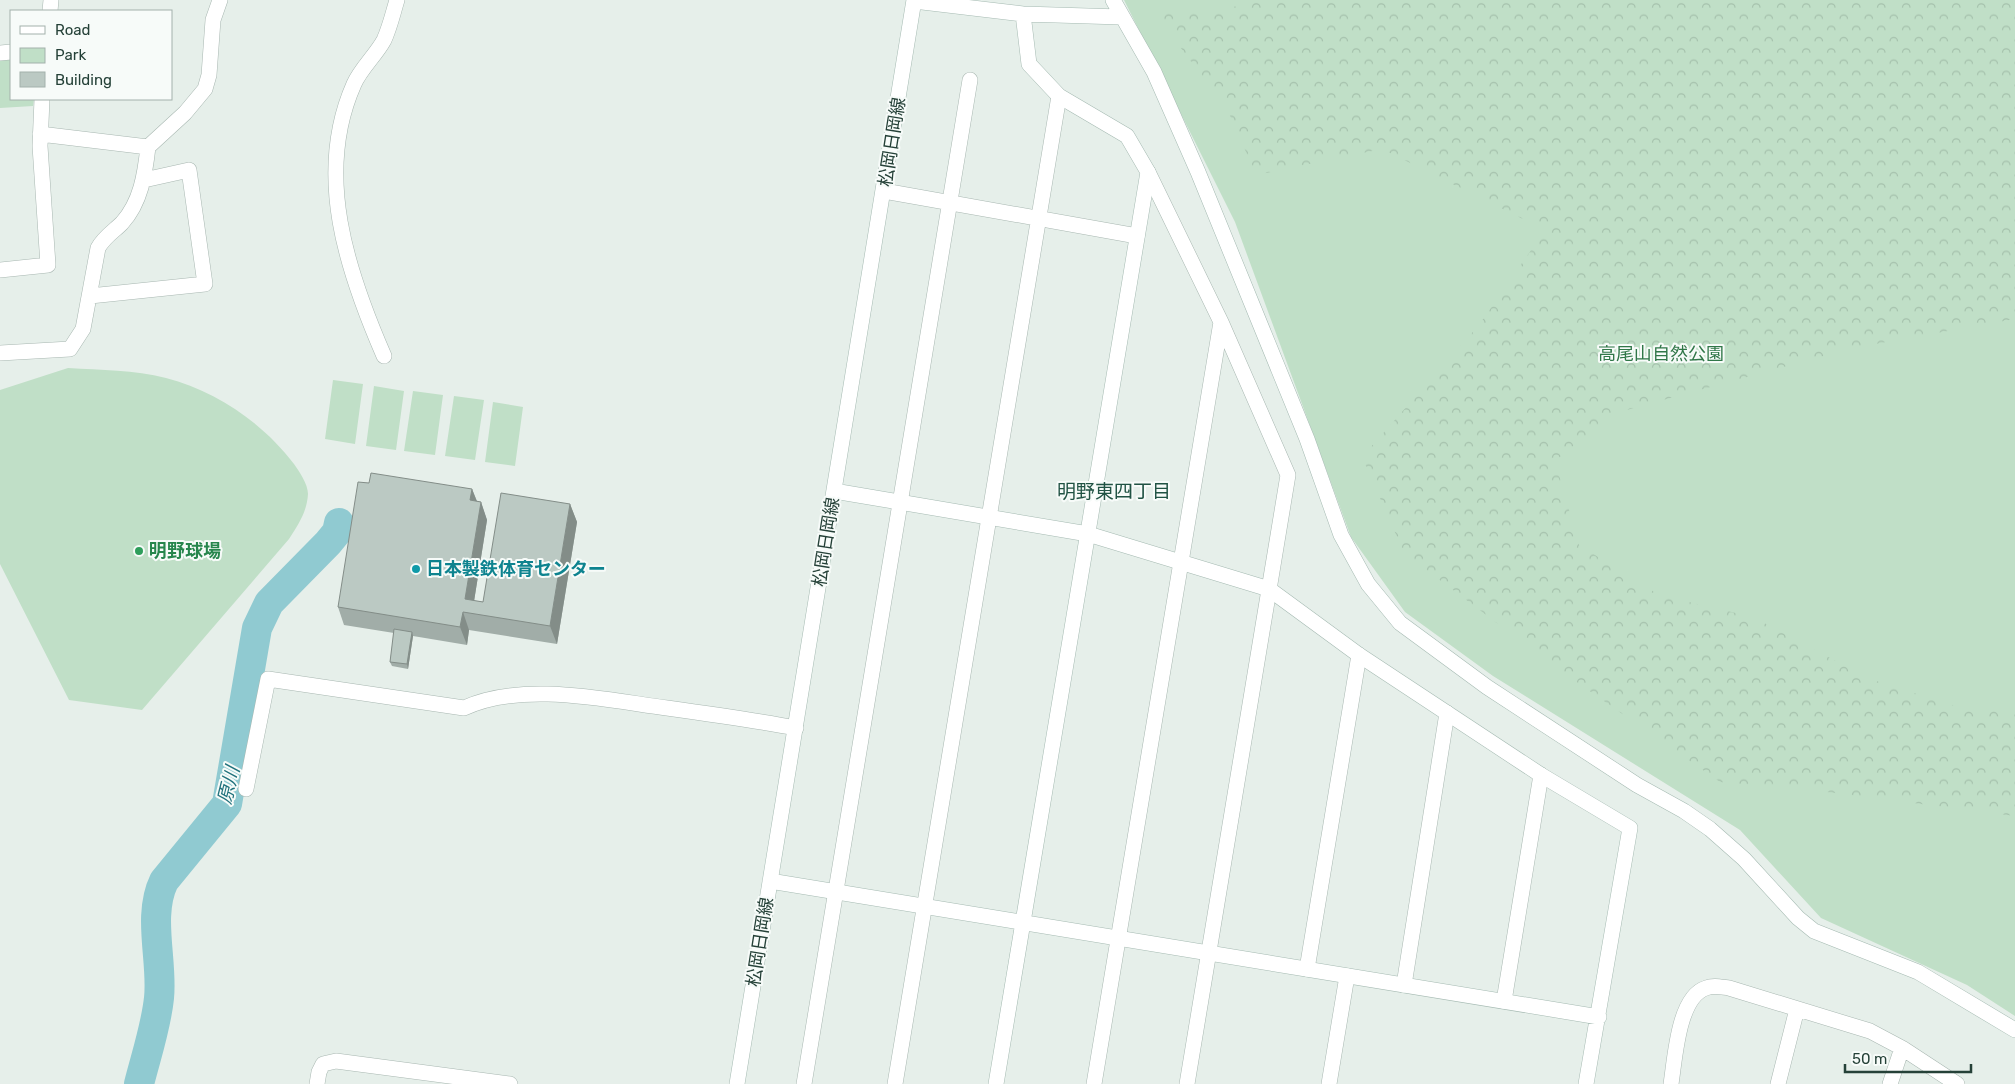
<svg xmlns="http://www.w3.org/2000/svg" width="2015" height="1084" viewBox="0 0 2015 1084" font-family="Rubik,'Noto Sans JP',sans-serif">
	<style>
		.green { fill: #c0dfc7 }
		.forest { fill: url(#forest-crowns) }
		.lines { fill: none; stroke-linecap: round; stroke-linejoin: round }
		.river { stroke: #90cad1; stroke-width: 30 }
		.street-casing { stroke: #a8b7b1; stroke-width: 16 }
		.secondary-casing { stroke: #a5bab2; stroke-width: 16 }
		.street { stroke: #fff; stroke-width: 15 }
		.secondary { stroke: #fff; stroke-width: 15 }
		.wall { fill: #a1ada8 }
		.shaded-wall { fill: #838d88 }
		.building { fill: #bbc9c3; stroke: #838d88 }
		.leisure-dot { fill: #2e9e5b; stroke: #f7fbf9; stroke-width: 2 }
		.culture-dot { fill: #0f9aa8; stroke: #f7fbf9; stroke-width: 2 }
		.labels { text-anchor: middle; stroke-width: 4; stroke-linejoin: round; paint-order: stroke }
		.street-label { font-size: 18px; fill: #254138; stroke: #f7fbf9 }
		.park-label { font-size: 18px; fill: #307748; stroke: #f7fbf9 }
		.leisure-label { font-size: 18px; font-weight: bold; fill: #27864d; stroke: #f7fbf9; text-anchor: start }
		.culture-label { font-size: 18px; font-weight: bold; fill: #0d838f; stroke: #f7fbf9; text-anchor: start }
		.neighbourhood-label { font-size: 19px; fill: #215344; stroke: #f7fbf9 }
		.water-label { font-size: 19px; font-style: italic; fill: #20717c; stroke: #f7fbf9 }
	</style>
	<defs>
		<pattern id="forest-crowns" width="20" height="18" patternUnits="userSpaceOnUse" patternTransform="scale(1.25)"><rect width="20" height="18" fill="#c0dfc7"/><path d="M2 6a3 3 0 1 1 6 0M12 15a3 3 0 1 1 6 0" fill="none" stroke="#a5c1ac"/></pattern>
	</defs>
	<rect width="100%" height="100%" fill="#e6efea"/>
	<path class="green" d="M 1124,0 L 2015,0 L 2015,1016 L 1967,985 L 1821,918 L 1740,830 L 1493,676 L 1405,612 L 1351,537 L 1235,222 Z
		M 11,58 L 11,99 L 34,99 L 33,106 L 0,108 L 0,59 Z
		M 68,368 C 101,370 134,370 166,378 C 216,391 263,423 294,464 C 299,471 308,484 308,494 C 307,512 298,525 289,539 L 142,710 L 69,700 L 0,564 L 0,390 Z
		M 333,380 L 363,384 L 355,444 L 325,439 Z
		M 374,386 L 404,391 L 396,450 L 366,446 Z
		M 413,391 L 443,395 L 435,455 L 404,451 Z
		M 454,396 L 484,400 L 475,460 L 445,456 Z
		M 493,402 L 523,407 L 515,466 L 485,462 Z"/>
	<path class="forest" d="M 1258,0 L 2015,0 L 2015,319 L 1853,348 L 1612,414 L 1555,461 L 1579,545 L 1659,595 L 1753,617 L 1870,679 L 1978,713 L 2015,707 L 2015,816 L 1819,791 L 1720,782 L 1558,669 L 1404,553 L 1362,457 L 1479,325 L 1545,230 L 1382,149 L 1256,175 L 1228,111 L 1151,8 L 1219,11 Z"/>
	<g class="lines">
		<path class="river" d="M 139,1084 C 146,1056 156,1027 159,998 C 163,961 147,916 164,881 L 227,804 L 257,628 L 269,603 L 328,543 L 337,532 L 339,523"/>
		<defs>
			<path id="street" d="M 50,11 L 51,0
				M 0,53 L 11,52
				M 40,134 L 148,147 L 185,113 L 205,89 L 209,75 L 213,20 L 220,0
				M 1148,172 L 1221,322 L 1288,475 L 1187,1084
				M 884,191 L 1137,236
				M 0,270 L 48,265 L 40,146 L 42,99
				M 90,296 L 205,284 L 189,170 L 144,180
				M 0,353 L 70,349 L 83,329 L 98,248 C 104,237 114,231 122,223 C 141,202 145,174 148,147
				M 384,356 C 347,271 314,174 354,84 C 361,68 376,55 384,40 C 390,27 393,13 397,0
				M 246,789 L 268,679 L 464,708 C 522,681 606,700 667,708 C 710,714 753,720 796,728
				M 1307,969 L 1359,655
				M 1404,985 L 1447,713
				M 1504,1001 L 1541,775
				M 317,1084 L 319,1072 L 323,1064 L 336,1061 L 510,1084
				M 804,1084 L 970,80
				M 895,1084 L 1059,96
				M 1094,1084 L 1221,322
				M 1329,1084 L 1347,976
				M 1671,1084 C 1675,1059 1678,997 1706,988 C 1713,985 1721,987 1729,988 L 1870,1031 L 1902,1048 L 1957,1084
				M 1778,1084 L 1797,1009
				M 1890,1084 L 1902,1048"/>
			<path id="secondary" d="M 1113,0 L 1154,72 L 1198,172 L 1307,439 L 1341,535 L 1368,584 L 1400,623 L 1487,687 L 1637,785 L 1684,811 L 1710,829 L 1744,859 L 1798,918 L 1814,931 L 1918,972 L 2015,1030
				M 914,1 L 1023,14 L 1121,17
				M 834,491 L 1088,534 L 1269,589 L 1359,655 L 1541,775 L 1630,828 L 1586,1084
				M 770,881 L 1599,1017
				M 737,1084 L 914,0
				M 996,1084 L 1148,172 L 1127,136 L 1059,96 L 1029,64 L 1023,14"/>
		</defs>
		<use href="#street" class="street-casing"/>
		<use href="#secondary" class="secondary-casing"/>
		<use href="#street" class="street"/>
		<use href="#secondary" class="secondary"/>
	</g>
	<path class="wall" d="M 369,483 L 472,489 L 477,501 L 481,502 L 487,520 L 474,601 L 483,602 L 570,504 L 577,522 L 557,644 L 469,630 L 467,645 L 413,636 L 408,669 L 392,666 L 390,662 L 394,633 L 344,625 L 338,607 Z"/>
	<path class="shaded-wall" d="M 472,489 L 479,507 L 470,500 Z
		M 481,502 L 487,520 L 472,614 L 465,599 Z
		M 570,504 L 577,522 L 557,644 L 550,626 Z
		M 463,612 L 469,630 L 467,645 L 460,627 Z
		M 412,632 L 413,636 L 408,669 L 407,664 Z"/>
	<path class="building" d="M 371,473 L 472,489 L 470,500 L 481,502 L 465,599 L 483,602 L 501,493 L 570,504 L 550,626 L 463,612 L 460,627 L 338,607 L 358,482 L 369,483 Z
		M 394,629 L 412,632 L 407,664 L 390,662 Z"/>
	<circle class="leisure-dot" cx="139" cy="551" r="5"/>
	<circle class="culture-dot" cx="416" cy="569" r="5"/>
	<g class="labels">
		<g class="street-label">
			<text transform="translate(892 142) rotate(-81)" y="6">松岡日岡線</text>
			<text transform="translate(826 542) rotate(-81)" y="6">松岡日岡線</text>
			<text transform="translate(760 942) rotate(-81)" y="6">松岡日岡線</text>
		</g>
		<g class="park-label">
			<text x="1661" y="360">高尾山自然公園</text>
		</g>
		<g class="leisure-label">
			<text x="149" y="557">明野球場</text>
		</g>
		<g class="culture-label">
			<text x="426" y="575">日本製鉄体育センター</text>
		</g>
		<g class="neighbourhood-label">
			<text x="1114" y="498">明野東四丁目</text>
		</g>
		<g class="water-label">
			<text transform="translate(228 785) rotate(-76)" y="7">原川</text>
		</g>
	</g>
	<rect x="10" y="10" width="162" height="90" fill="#f7fbf9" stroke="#a3b1ac"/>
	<rect x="20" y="26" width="25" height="8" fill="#ffffff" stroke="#a3b1ac"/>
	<text x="55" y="35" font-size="15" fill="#254138">Road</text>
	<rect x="20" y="48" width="25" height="15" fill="#c0dfc7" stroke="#a3b1ac"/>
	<text x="55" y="60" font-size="15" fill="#254138">Park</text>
	<rect x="20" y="72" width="25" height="15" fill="#bbc9c3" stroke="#a3b1ac"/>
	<text x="55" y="85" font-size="15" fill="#254138">Building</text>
	<path d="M1845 1064v8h126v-8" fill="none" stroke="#254138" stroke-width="2.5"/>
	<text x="1852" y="1064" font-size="15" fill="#254138" stroke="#f7fbf9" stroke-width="4" paint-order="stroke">50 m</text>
</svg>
